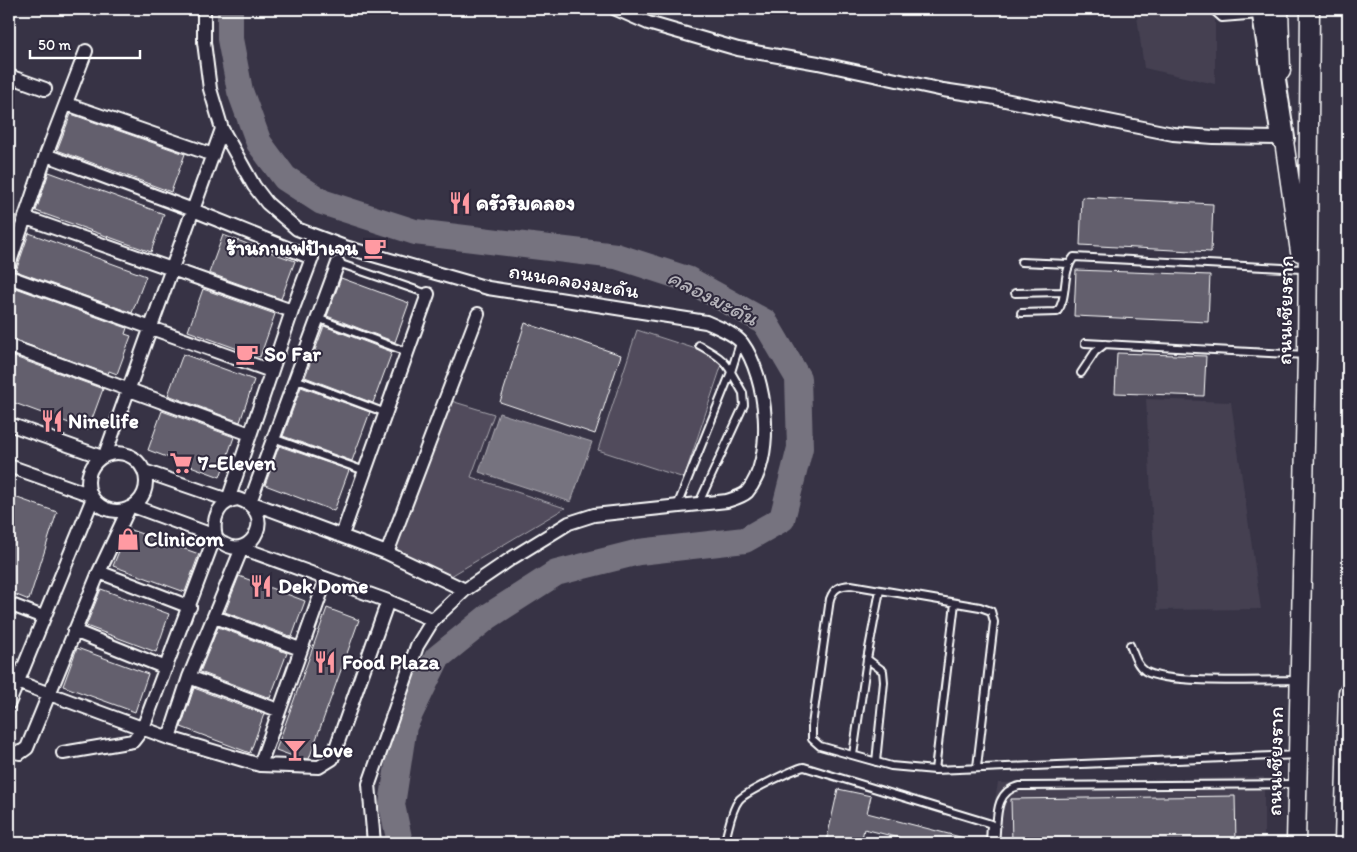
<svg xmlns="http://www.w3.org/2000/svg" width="1357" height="852" viewBox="0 0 1357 852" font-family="Itim,'Playpen Sans Thai',sans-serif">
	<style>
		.built { fill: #444051 }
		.green { fill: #514c5c; stroke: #a8a6ae }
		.water { fill: #76737f; stroke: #adabb2 }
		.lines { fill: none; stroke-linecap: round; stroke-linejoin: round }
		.river { stroke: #76737f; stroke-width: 26 }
		.building { fill: #635f6d; stroke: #fff }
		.service-casing { stroke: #fff; stroke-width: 10 }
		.minor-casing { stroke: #fff; stroke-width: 16 }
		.secondary-casing { stroke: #fff; stroke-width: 21 }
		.motorway-casing { stroke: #fff; stroke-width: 26 }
		.service { stroke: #2f2a3d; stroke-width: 6 }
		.minor { stroke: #2f2a3d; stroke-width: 12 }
		.secondary { stroke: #2f2a3d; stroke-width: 18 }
		.motorway { stroke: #2f2a3d; stroke-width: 22 }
		.labels { text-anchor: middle; stroke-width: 4; stroke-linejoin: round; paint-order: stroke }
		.poi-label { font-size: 21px; font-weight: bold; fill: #fff; stroke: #2f2a3d; text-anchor: start }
		.street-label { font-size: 21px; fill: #fff; stroke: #2f2a3d }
		.water-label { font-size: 22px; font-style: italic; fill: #b4b2b9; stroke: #2f2a3d }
	</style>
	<rect width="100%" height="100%" fill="#373345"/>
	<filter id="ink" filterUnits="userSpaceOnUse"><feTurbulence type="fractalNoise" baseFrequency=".02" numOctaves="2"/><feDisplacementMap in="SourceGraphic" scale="10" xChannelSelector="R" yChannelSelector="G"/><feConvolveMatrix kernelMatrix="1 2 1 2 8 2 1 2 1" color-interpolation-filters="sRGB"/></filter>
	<g filter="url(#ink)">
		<path class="built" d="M 1136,9 L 1215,9 L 1215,84 L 1144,68 Z
			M 1146,399 L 1231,402 L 1261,609 L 1157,610 Z
			M 1264,777 L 1264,843 L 987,843 L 998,783 Z"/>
		<path class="green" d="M 637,330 L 724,358 L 684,478 L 598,450 Z
			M 448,400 L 494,414 L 471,477 L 565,508 L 451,576 L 392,548 Z"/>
		<path class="water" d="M 499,413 L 592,442 L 571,502 L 479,472 Z"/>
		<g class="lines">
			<path class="river" d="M 230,9 L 230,39 L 240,91 L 259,143 L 285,178 L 322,202 L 415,232 L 616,256 L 687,279 L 765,322 L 798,378 L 800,448 L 782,519 L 745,540 L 639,552 L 556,573 L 489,616 L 437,658 L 404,726 L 392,805 L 400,843"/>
		</g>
		<path class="building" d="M 71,114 L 185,154 L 171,192 L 57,150 Z
			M 49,172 L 164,214 L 151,252 L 36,211 Z
			M 1082,197 L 1213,204 L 1211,252 L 1080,245 Z
			M 29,233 L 146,276 L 132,313 L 16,271 Z
			M 223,235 L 295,261 L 281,299 L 209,273 Z
			M 1076,270 L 1210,275 L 1208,322 L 1074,316 Z
			M 341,278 L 409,303 L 395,342 L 327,316 Z
			M 16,288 L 127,328 L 125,334 L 131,336 L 117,374 L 109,371 L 108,374 L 9,338 L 9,308 Z
			M 203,289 L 275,314 L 260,357 L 188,331 Z
			M 525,323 L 621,355 L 595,434 L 500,402 Z
			M 324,326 L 392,352 L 373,403 L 305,377 Z
			M 1117,353 L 1206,356 L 1204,396 L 1115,393 Z
			M 183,354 L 254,380 L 240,422 L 168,395 Z
			M 9,355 L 103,389 L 88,430 L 9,401 Z
			M 301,387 L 370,412 L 352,461 L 283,436 Z
			M 162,411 L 234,437 L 220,477 L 148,450 Z
			M 279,446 L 349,470 L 334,511 L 265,485 Z
			M 9,495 L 57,512 L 29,600 L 9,592 Z
			M 128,529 L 199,554 L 185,592 L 113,566 Z
			M 239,576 L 305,601 L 292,637 L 225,612 Z
			M 101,589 L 169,614 L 156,652 L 86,626 Z
			M 327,608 L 359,620 L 309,759 L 298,758 L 276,750 Z
			M 218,627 L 287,653 L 270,698 L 200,672 Z
			M 77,648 L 148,674 L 135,712 L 63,686 Z
			M 194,688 L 264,714 L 250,753 L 181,727 Z
			M 838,789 L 871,796 L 867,813 L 968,839 L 968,843 L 920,843 L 864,829 L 861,843 L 826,843 Z
			M 1235,796 L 1236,843 L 1012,843 L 1011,799 Z"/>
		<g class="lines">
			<defs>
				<path id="service" d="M 1212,9 L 1222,18 L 1260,15
					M 1021,262 L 1069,264
					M 338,263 L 428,294
					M 1015,293 L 1063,292
					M 1021,313 L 1057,312 C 1069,296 1061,273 1074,257 L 1302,269
					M 317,318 L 407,352
					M 1085,343 L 1306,355
					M 1081,373 L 1095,352 L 1105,344
					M 295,379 L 386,413
					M 273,438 L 365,471
					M 698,505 L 744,405 L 743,393 L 731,372 L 740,343
					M 677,506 L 731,372 C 724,358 711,352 699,345
					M 1130,645 C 1134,654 1136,665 1145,671 C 1166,685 1269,680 1299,680
					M 867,659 L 883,671 L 884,682 L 876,762
					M 853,755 L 867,659 L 880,590
					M 977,767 L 994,622 L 991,611 L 980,607 L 851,585 C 839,586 834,588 830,599 L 812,725 L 812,739 L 820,746 L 891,766 L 935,770 L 1298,755
					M 935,770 L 955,603
					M 725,840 C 729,828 731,810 739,800 C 744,793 794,769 804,767 L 985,822 L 991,824 L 990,843
					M 995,843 C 998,820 993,792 1019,786 L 1296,784"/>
				<path id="minor" d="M 204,9 L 204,42 L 210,89 L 222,129 L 254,186 L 267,203 L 297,229 L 345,247 L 488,288 L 706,322 C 717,327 734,333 742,343 C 767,377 776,458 747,492 C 743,496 733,499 727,501 L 594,515 L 569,523 L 512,558 L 465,590 L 433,620 L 417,646 L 369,784 L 374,843
					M 616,9 L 648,23 L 738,49 L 818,63 L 943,90 L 990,97 L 1173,134 L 1213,137 L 1283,138
					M 9,76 L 45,89
					M 67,104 L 213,155
					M 46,155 L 193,210 L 312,258 L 292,311 L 228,500 L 144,471
					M 26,218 L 292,311
					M 338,263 L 250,502 L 387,553 L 465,590
					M 9,265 L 46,155 L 86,51
					M 9,277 L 271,371
					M 9,346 L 250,434
					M 9,424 L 102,457
					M88 482a29 29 0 1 1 58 0a29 29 0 1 1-58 0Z
					M 105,455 L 222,129
					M 9,466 L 91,495
					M 238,499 C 278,511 252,561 224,544 C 219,542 215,537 215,532 C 213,516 220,501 238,499 Z
					M 342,535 L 428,294
					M 387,553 L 478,314
					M 99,572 L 190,607
					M 9,604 L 43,617
					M 215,617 L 300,649
					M 74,631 L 166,668
					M 189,677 L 278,710
					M 9,679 L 169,738 L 260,765 L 319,767 L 332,759 L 388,601
					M 9,703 L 93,498
					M 169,738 L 189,677 L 242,548 L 388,601 L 433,620
					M 9,751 L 20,753 L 27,748 L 99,572 L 129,508
					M 63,753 L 133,741 L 143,728 L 215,536 L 133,506
					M 260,765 L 326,579"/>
				<path id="secondary" d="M 1279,9 L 1281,71
					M 1282,127 L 1300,252
					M 1296,843 L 1307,355 L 1310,9
					M 1344,843 L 1348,692"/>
				<path id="motorway" d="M 1263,9 L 1283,138"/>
			</defs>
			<use href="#service" class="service-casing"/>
			<use href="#minor" class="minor-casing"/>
			<use href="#secondary" class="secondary-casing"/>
			<use href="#motorway" class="motorway-casing"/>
			<use href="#service" class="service"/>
			<use href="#minor" class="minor"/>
			<use href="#secondary" class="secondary"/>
			<use href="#motorway" class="motorway"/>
		</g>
	</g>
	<defs>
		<symbol id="restaurant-bare" viewBox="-9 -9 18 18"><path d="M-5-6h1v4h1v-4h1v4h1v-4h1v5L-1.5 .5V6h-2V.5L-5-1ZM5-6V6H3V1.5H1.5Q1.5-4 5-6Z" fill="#ff9aa2" stroke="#2f2a3d" stroke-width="2.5" paint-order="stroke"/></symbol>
		<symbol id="cafe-bare" viewBox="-9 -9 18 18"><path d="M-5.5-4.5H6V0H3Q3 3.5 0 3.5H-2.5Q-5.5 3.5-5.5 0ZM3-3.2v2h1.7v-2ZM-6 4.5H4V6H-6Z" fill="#ff9aa2" stroke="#2f2a3d" stroke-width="2.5" paint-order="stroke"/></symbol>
		<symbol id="supermarket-bare" viewBox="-9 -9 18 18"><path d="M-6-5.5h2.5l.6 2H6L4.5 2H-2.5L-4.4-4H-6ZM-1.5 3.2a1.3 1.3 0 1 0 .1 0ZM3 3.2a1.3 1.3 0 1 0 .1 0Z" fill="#ff9aa2" stroke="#2f2a3d" stroke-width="2.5" paint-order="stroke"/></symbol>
		<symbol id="shop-bare" viewBox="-9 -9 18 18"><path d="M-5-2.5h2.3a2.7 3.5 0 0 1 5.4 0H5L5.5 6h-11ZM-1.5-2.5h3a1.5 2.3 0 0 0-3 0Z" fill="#ff9aa2" stroke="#2f2a3d" stroke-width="2.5" paint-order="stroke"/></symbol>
		<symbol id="bar-bare" viewBox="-9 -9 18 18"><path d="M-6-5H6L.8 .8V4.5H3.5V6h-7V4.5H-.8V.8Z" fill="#ff9aa2" stroke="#2f2a3d" stroke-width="2.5" paint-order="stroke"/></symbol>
	</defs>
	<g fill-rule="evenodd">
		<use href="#restaurant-bare" x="444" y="187" width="32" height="32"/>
		<use href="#cafe-bare" x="359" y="232" width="32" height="32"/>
		<use href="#cafe-bare" x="231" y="338" width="32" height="32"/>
		<use href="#restaurant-bare" x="36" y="405" width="32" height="32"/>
		<use href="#supermarket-bare" x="165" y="447" width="32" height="32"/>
		<use href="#shop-bare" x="112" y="523" width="32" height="32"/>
		<use href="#restaurant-bare" x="245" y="570" width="32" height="32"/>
		<use href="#restaurant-bare" x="309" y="646" width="32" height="32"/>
		<use href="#bar-bare" x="279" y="734" width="32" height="32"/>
	</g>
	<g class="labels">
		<g class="poi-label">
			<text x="476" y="210">ครัวริมคลอง</text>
			<text x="358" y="255" text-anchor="end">ร้านกาแฟป้าเจน</text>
			<text x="264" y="361">So Far</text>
			<text x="68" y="428">Ninelife</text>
			<text x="198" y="470">7-Eleven</text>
			<text x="144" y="546">Clinicom</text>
			<text x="278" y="593">Dek Dome</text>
			<text x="342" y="669">Food Plaza</text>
			<text x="312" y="757">Love</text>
		</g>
		<g class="street-label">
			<text transform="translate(574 281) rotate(9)" y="7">ถนนคลองมะดัน</text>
			<text transform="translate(1285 310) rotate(-89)" y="7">ถนนเชียงราก</text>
			<text transform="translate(1275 761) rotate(-89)" y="7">ถนนเชียงราก</text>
		</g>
		<g class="water-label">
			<text transform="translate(713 297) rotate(27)" y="8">คลองมะดัน</text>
		</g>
	</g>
	<rect width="1357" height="852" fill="none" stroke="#2f2a3d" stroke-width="30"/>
	<rect x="15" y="15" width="1327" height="822" fill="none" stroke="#fff" stroke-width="2" filter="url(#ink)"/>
	<path d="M30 50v8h110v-8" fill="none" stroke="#ffffff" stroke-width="2.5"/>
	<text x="38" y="50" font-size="15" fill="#ffffff" stroke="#2f2a3d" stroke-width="4" paint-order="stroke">50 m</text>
</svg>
